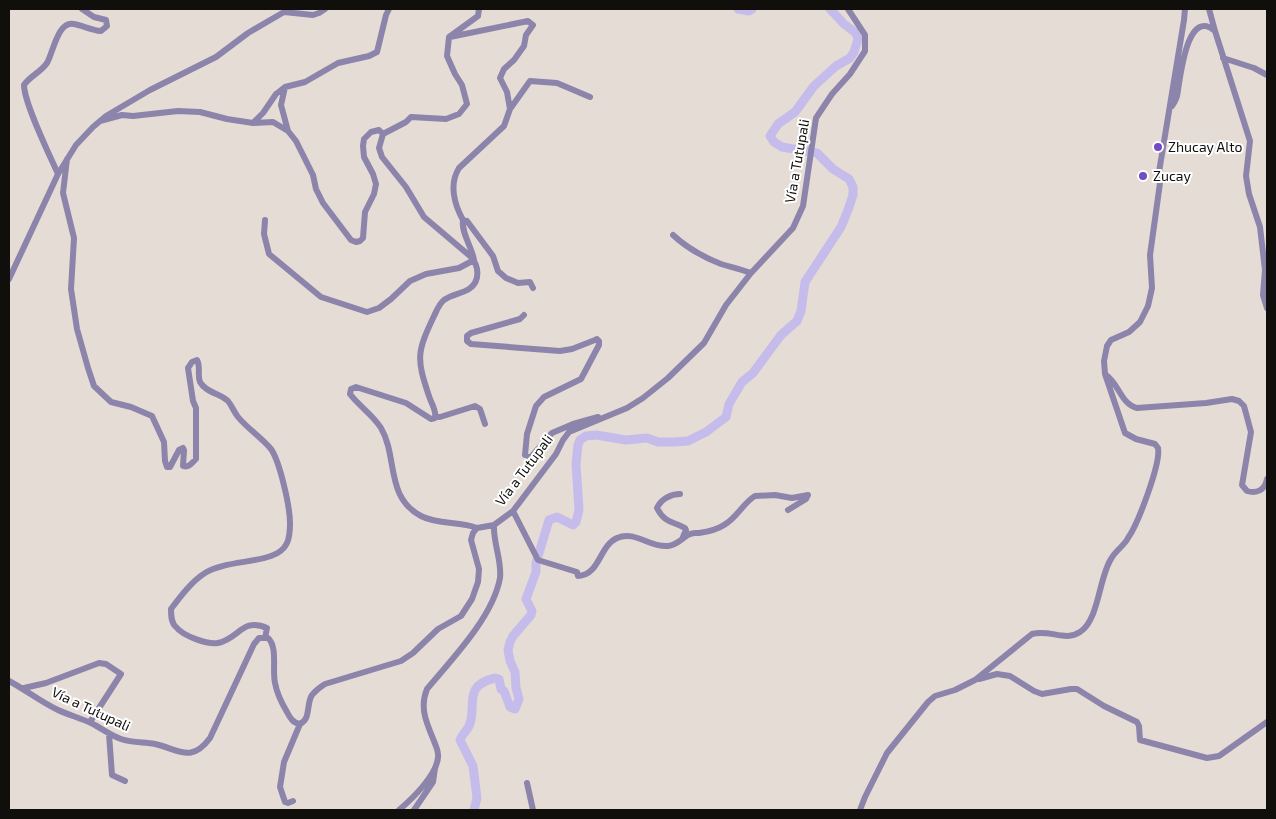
<svg xmlns="http://www.w3.org/2000/svg" width="1276" height="819" viewBox="0 0 1276 819" font-family="'Exo 2',sans-serif">
	<style>
		.lines { fill: none; stroke-linecap: round; stroke-linejoin: round }
		.river { stroke: #c6bceb; stroke-width: 9 }
		.minor { stroke: #8c84aa; stroke-width: 6 }
		.poi-dot { fill: #734bc4; stroke: #fff; stroke-width: 2 }
		.labels { text-anchor: middle; stroke-width: 4; stroke-linejoin: round; paint-order: stroke }
		.poi-label { font-size: 14px; fill: #110f0c; stroke: #fff; text-anchor: start }
		.street-label { font-size: 14px; fill: #110f0c; stroke: #fff }
	</style>
	<rect width="100%" height="100%" fill="#e5ddd5"/>
	<g class="lines">
		<path class="river" d="M 738,9 L 749,11 L 752,9
			M 474,810 L 477,798 L 473,766 L 460,740 C 462,734 467,731 469,726 C 478,707 461,686 495,678 L 499,679 L 501,689 L 504,691 L 510,707 L 515,709 L 519,699 L 516,688 L 515,672 L 510,661 L 508,650 L 510,642 L 513,636 L 531,615 L 532,611 L 526,599 L 536,572 L 536,563 L 549,520 L 557,517 L 573,525 L 576,522 L 579,510 L 576,464 L 578,445 L 580,440 L 586,436 L 596,435 L 626,440 L 647,438 L 658,442 L 674,442 L 688,441 L 706,432 L 726,417 L 729,404 L 742,382 L 753,373 L 781,335 L 797,321 L 801,311 L 805,282 L 841,227 L 848,210 L 853,195 L 853,187 L 849,179 L 833,169 L 817,153 L 782,147 L 774,142 L 770,136 L 778,124 L 795,112 L 814,86 L 836,66 L 850,58 L 854,52 L 858,39 L 856,33 L 844,24 L 830,9"/>
		<path class="minor" d="M 1209,9 L 1215,31
			M 450,37 L 528,21 L 533,25 L 526,35 L 524,46 L 514,60 L 504,69 L 500,78 L 507,92 L 510,109
			M 1223,58 L 1254,68 L 1267,75
			M 285,87 L 281,105 L 288,131
			M 1172,106 C 1174,103 1176,100 1177,96 C 1180,82 1186,6 1215,31 L 1250,141 L 1246,176 L 1249,194 L 1260,227 L 1265,270 L 1263,295 L 1267,308
			M 100,121 L 122,115 L 133,116 L 178,111 L 200,112 L 227,119 L 253,123 L 273,122 L 288,131 L 296,141 L 313,175 L 316,189 L 323,203 L 351,240 L 356,242 L 360,241 L 363,238 L 365,212 L 374,194 L 376,184 L 373,174 L 364,157 L 363,146 L 364,139 L 371,132 L 379,130 L 383,134 L 379,148 L 382,157 L 406,187 L 424,217 L 470,256 C 479,265 481,281 469,289 C 461,294 452,294 444,300 C 439,304 437,310 434,316 C 417,352 416,358 429,396 C 431,403 437,411 435,418 L 431,419 L 406,403 L 356,387 L 351,389 L 350,394 C 359,406 373,415 381,428 C 398,457 385,497 421,516 C 438,525 460,521 477,528
			M 253,123 L 263,113 L 276,94 L 285,87 L 305,82 L 338,63 L 369,56 L 377,52 L 386,15 L 389,9
			M 383,134 L 406,122 L 411,117 L 446,119 L 459,114 L 467,104 L 462,85 L 455,74 L 447,56 L 449,37 L 478,16 L 479,9
			M 67,159 L 63,193 L 74,238 L 71,289 L 77,329 L 88,368 L 94,386 L 111,402 L 131,407 L 152,416 L 164,442 L 165,461 L 167,467 L 170,467 L 179,450 L 183,448 L 184,450 L 183,466 C 189,468 192,463 196,459 L 196,408 L 193,401 L 188,368 L 192,362 L 197,360 C 201,367 197,375 200,382 C 206,393 220,393 228,401 C 232,406 234,412 238,417 C 248,429 261,437 271,449 C 280,462 290,507 290,523 C 290,539 288,550 271,556 C 251,563 223,562 205,573 C 192,581 180,597 171,609 C 171,615 171,623 176,627 C 183,636 208,645 218,643 C 239,639 242,617 267,628 L 265,638
			M 58,174 C 50,156 24,103 24,85 C 30,76 41,72 47,63 C 53,53 58,20 74,24 C 84,26 91,30 101,31 L 107,26 L 106,20 L 94,17 L 82,9
			M 265,220 L 264,234 L 269,254 L 321,297 L 367,312 L 379,308 L 391,299 L 410,281 L 426,274 L 459,268 L 474,260 C 472,247 461,233 463,220 L 467,221 L 493,256 L 498,271 L 506,278 L 518,283 L 530,282 L 533,288
			M 463,220 C 454,204 449,184 459,168 L 504,126 L 510,109 L 530,81 L 557,83 L 590,97
			M 673,235 C 687,248 703,257 721,264 C 731,267 741,269 751,273
			M 9,279 L 58,174 L 76,145 L 93,127 L 106,116 L 150,90 L 216,57 L 248,33 L 284,12 L 313,15 L 319,13 L 325,9
			M 524,315 L 520,319 L 471,333 L 467,336 L 467,341 L 471,344 L 560,351 L 572,349 L 595,340 L 597,339 L 599,341 L 599,345 L 581,379 L 544,397 L 536,406 L 527,434 L 525,455 L 531,457 L 552,433 L 573,424 L 598,417
			M 1106,375 C 1119,384 1121,404 1137,408 L 1206,403 L 1232,399 L 1239,401 L 1244,406 L 1251,432 L 1242,485 L 1247,491 C 1257,494 1265,490 1267,479
			M 436,417 L 440,417 L 475,406 L 480,409 L 485,424
			M 680,494 C 671,494 661,499 657,508 C 665,524 673,521 685,528 L 686,530 L 683,537
			M 513,511 L 538,560 L 577,572 L 578,576 C 600,575 599,546 617,538 C 635,530 650,548 668,546 C 677,545 681,539 688,535 C 692,532 695,533 699,533 C 706,532 718,529 724,525 C 737,518 743,503 755,496 L 775,495 L 792,498 L 808,495 L 806,499 L 788,510
			M 979,679 L 997,674 L 1010,676 L 1034,691 L 1042,694 L 1071,689 L 1077,689 L 1104,706 L 1137,722 L 1139,726 L 1140,740 L 1207,758 L 1219,756 L 1267,722
			M 9,681 C 26,690 41,702 58,710 C 69,715 80,718 91,723 C 101,728 110,735 121,739 C 132,743 144,742 155,744 C 178,749 191,764 210,738 L 254,644 L 259,638 L 268,638 C 278,647 272,670 275,683 C 277,694 281,702 287,712 C 290,718 293,723 300,724 C 311,719 306,704 312,695 C 316,690 320,687 325,684 L 401,661 L 413,653 L 438,629 L 461,616 L 472,599 L 478,582 L 479,569 L 471,540 L 473,533 L 477,528 L 494,525 L 513,511 L 556,454 L 563,440 L 569,432 L 627,408 L 643,398 L 668,378 L 704,343 L 726,305 L 751,273 L 793,228 L 803,206 L 816,118 L 832,94 L 850,74 L 865,51 L 865,35 L 848,9
			M 24,688 L 46,683 L 99,663 L 106,664 L 121,674 L 90,722
			M 109,734 L 112,775 L 125,781
			M 527,783 L 533,810
			M 293,801 L 288,803 L 285,802 L 280,787 L 284,762 L 300,724
			M 399,810 C 412,799 437,775 438,757 C 439,751 436,747 434,741 C 427,724 419,708 427,689 C 452,659 493,617 500,578 C 502,560 493,543 494,525
			M 414,810 L 433,782 L 435,768
			M 860,810 L 865,797 L 887,753 L 928,702 L 935,696 L 955,690 L 975,680 L 1032,634 C 1050,629 1065,642 1080,632 C 1099,620 1099,577 1111,559 C 1115,551 1124,546 1128,538 C 1138,524 1161,463 1158,448 L 1155,444 L 1136,439 L 1125,433 L 1105,374 L 1104,361 L 1107,346 L 1111,340 L 1129,332 L 1140,322 L 1148,306 L 1152,288 L 1150,255 L 1160,183 L 1159,172 L 1184,20 L 1185,9"/>
	</g>
	<g class="poi-dot">
		<circle cx="1158" cy="147" r="5"/>
		<circle cx="1143" cy="176" r="5"/>
	</g>
	<g class="labels">
		<g class="poi-label">
			<text x="1168" y="152">Zhucay Alto</text>
			<text x="1153" y="181">Zucay</text>
		</g>
		<g class="street-label">
			<text transform="translate(797 161) rotate(-80)" y="5">Vía a Tutupali</text>
			<text transform="translate(524 470) rotate(-53)" y="5">Vía a Tutupali</text>
			<text transform="translate(91 709) rotate(25)" y="5">Vía a Tutupali</text>
		</g>
	</g>
	<rect width="1276" height="819" fill="none" stroke="#110f0c" stroke-width="20"/>
</svg>
